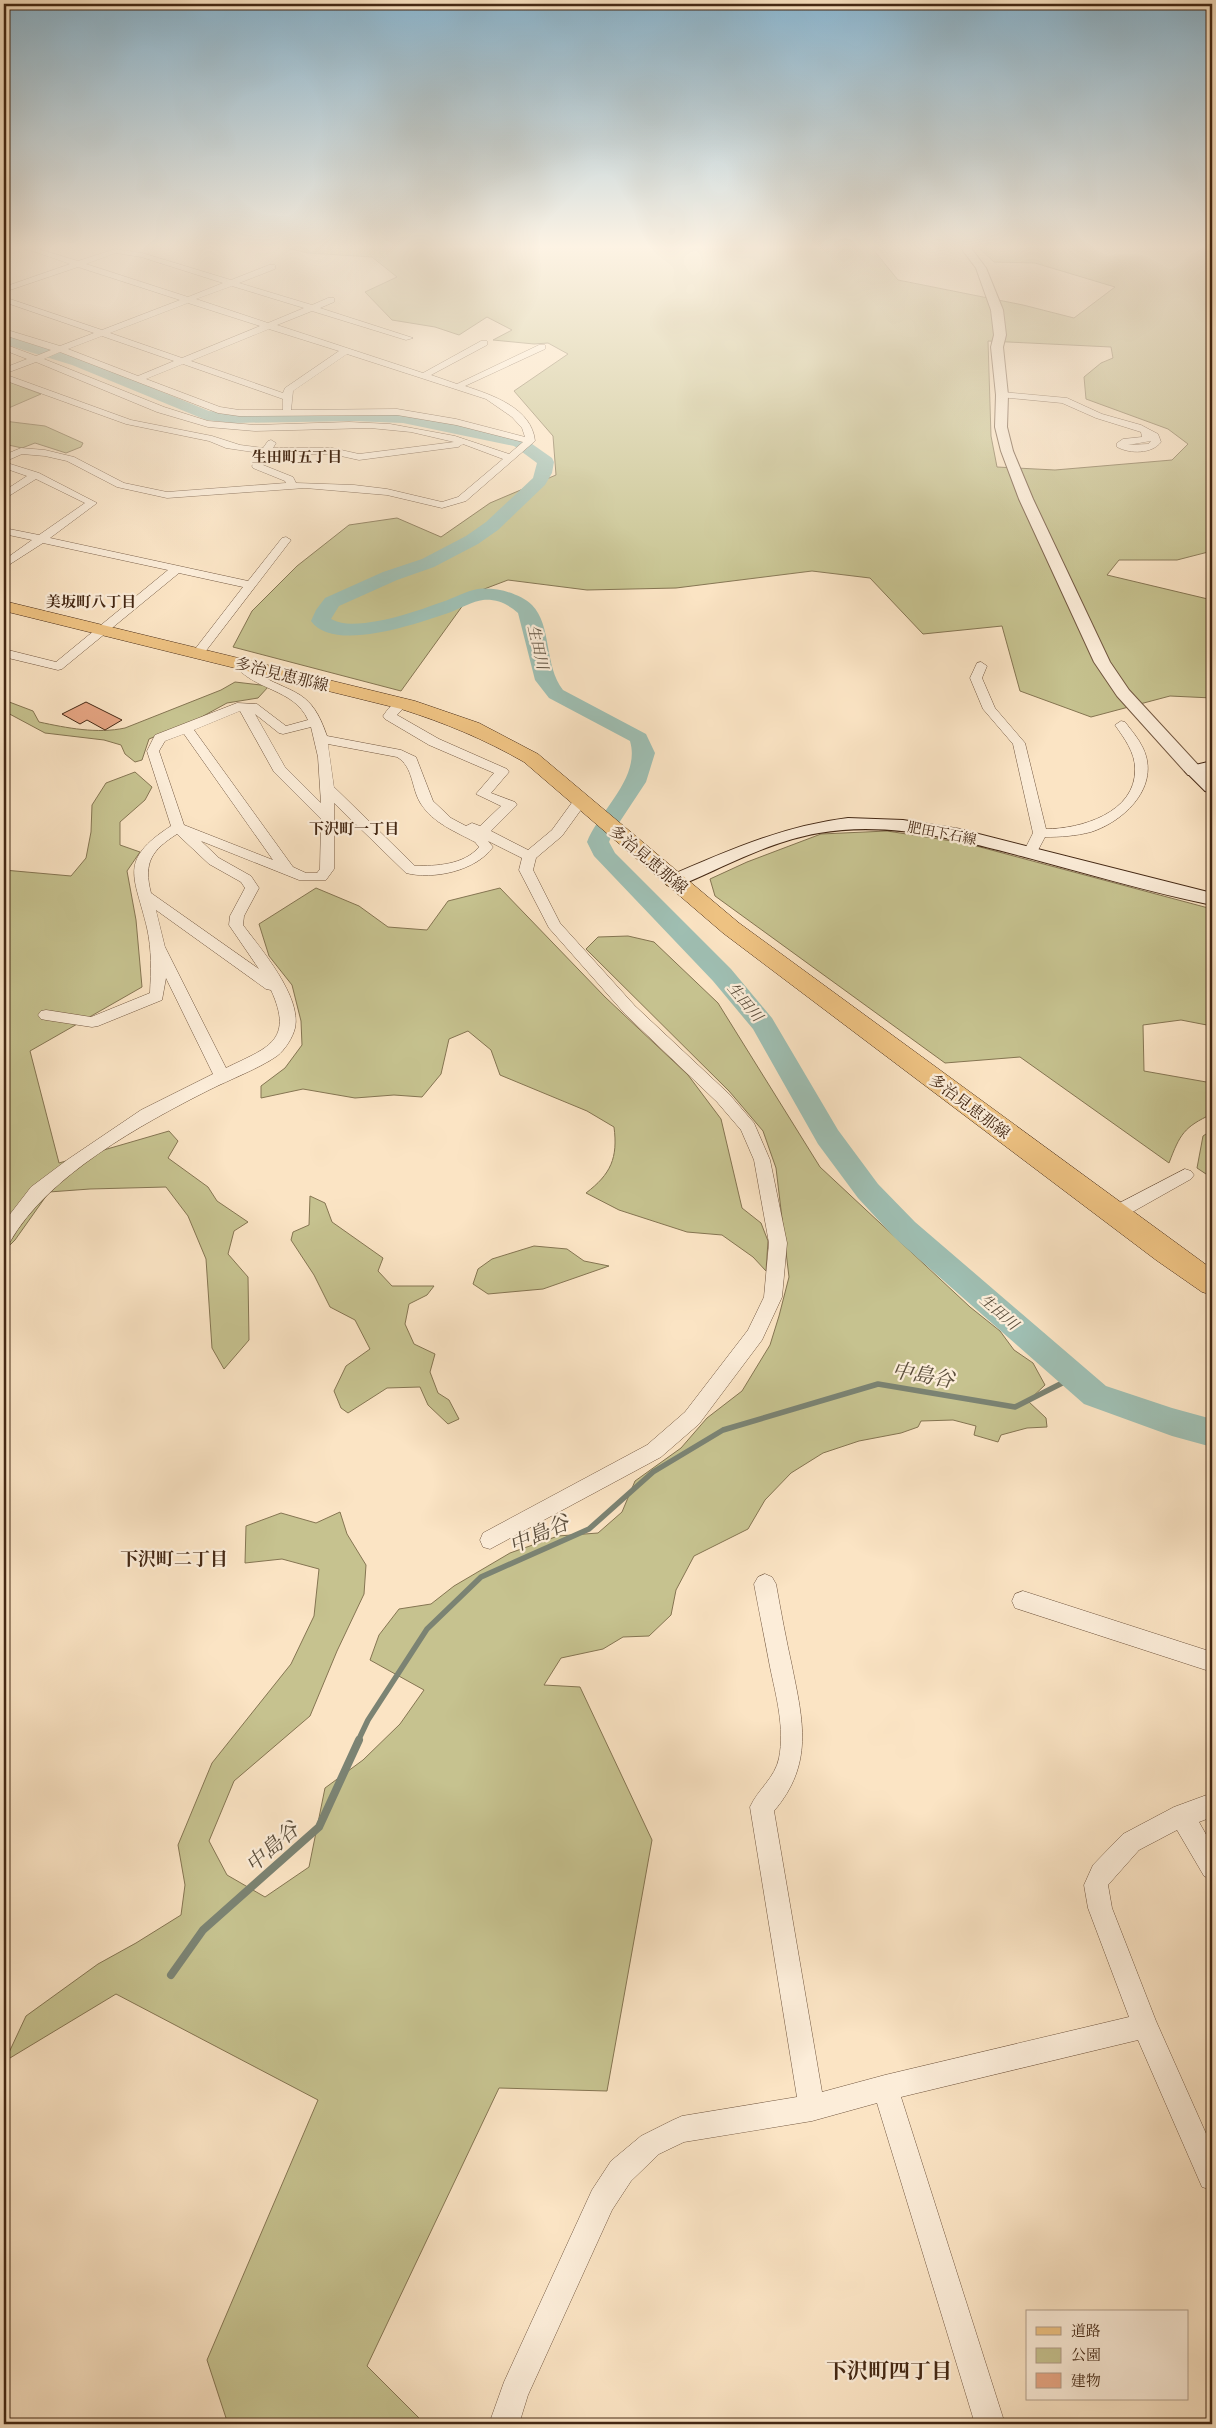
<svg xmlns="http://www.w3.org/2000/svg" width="1216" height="2428" viewBox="0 0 1216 2428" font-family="'Libre Caslon Text','Noto Serif JP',serif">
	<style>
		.green { fill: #c6c28f; stroke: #857552; fill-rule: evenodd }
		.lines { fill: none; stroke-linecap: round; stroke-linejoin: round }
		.stream-far1 { stroke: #7b8373; stroke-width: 5.5 }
		.stream { stroke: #7b8373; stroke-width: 8 }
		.river { fill: #9fbfb3; fill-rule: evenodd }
		.building { fill: #e7a684; stroke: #442814 }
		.minor-casing { stroke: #725740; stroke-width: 1 }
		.tertiary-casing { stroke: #725740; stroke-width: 2 }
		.secondary-casing { stroke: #442814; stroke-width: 2 }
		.primary-casing { stroke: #442814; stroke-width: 1 }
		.minor { fill: #fcedd9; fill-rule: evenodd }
		.tertiary { fill: #fcedd9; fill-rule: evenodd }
		.secondary { fill: #fcedd9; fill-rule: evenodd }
		.primary { fill: #eec282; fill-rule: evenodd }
		.labels { text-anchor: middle; stroke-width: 4.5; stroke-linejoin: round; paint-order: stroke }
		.far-street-label { font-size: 14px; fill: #442814; stroke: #fcedd9 }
		.far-neighbourhood-label { font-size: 15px; font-weight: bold; fill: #442814; stroke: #fcedd9 }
		.far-water-label { font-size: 15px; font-style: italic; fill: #5b4e3c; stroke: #fcedd9 }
		.street-label { font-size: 16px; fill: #442814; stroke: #fcedd9 }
		.neighbourhood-label { font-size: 18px; font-weight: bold; fill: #442814; stroke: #fcedd9 }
		.near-water-label { font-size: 21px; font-style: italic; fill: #5b4e3c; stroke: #fcedd9 }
		.near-neighbourhood-label { font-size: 21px; font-weight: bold; fill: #442814; stroke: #fcedd9 }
	</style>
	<rect width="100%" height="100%" fill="#fbe4c4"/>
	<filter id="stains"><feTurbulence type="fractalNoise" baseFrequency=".004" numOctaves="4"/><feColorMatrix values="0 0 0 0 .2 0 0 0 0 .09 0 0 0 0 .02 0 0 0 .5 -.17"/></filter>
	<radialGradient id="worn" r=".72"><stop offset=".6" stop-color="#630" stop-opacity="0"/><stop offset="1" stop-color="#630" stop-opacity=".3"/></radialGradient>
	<path class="green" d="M 286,248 L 872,248 L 898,280 L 1023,305 L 1074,318 L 1115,287 L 1035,263 L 994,262 L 979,248 L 1197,248 L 1212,251 L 1212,551 L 1177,560 L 1119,560 L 1107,575 L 1212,600 L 1212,698 L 1170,696 L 1091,717 L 1020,691 L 1002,626 L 923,634 L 870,578 L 812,571 L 676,588 L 587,590 L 508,580 L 471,594 L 401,691 L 233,647 L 252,611 L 297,566 L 349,525 L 397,518 L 441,537 L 490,503 L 556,475 L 553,436 L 514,391 L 568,354 L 548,343 L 534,344 L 493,340 L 512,330 L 487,317 L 459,335 L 435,327 L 392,320 L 365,292 L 397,277 L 372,257 L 308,253 ZM 988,341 L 1111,347 L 1113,358 L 1101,363 L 1084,377 L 1086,399 L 1168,429 L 1188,444 L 1172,460 L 1055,470 L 997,467 L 991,436 Z
		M 4,380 L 41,394 L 4,410 Z
		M 4,421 L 45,426 L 83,443 L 81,447 L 66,453 L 35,443 L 22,448 L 4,444 Z
		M 235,682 L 269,686 L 258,698 L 227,703 L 196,720 L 149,739 L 142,760 L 135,762 L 125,754 L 121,745 L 104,740 L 45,733 L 4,711 L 4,700 L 33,711 L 39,722 C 67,728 97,734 125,728 L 221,690 Z
		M 135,772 L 152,787 L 145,800 L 120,822 L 120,845 L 140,852 L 127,871 L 136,920 L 142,987 L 30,1051 L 59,1163 L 169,1131 L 178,1141 L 168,1158 L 208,1187 L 217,1201 L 248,1222 L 234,1231 L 228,1254 L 248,1277 L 249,1340 L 224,1369 L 212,1348 L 206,1259 L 188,1216 L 166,1187 L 90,1189 L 49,1192 L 15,1240 L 4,1251 L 4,870 L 71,876 L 86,858 L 91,832 L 92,805 L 106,783 Z
		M 887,831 L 965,843 L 1212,909 L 1212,1026 L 1181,1020 L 1143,1025 L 1144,1071 L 1212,1083 L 1212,1114 C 1184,1127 1180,1134 1169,1163 L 1020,1057 L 945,1063 L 715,896 L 710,879 L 747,862 L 821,834 Z
		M 316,888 L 359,906 L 388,927 L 427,930 L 448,901 L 500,888 L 605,997 L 688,1075 L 721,1119 L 742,1208 L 761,1223 L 768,1241 L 766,1271 L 753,1257 L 722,1235 L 687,1232 L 619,1210 L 586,1193 C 611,1174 618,1158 614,1127 L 587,1111 L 500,1075 L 491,1050 L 468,1031 L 449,1039 L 441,1074 L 422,1097 L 394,1095 L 355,1098 L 303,1089 L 261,1098 L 261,1086 L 285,1068 L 302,1045 L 301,1021 L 292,985 L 269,956 L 259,924 Z
		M 628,936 L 654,942 L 718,1003 L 820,1167 L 970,1307 L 1000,1331 L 1014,1350 L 1033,1363 L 1045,1385 L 1028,1401 L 1046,1418 L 1047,1427 L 1027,1428 L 1001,1435 L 998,1442 L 974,1435 L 976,1426 L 953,1420 L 921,1421 L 918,1427 L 901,1433 L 859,1441 L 823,1453 L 791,1473 L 765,1500 L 748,1529 L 694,1556 L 676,1590 L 671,1615 L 649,1636 L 623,1637 L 603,1649 L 561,1658 L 544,1685 L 580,1687 L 652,1840 L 607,2091 L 499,2088 L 367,2366 L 425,2424 L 228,2424 L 207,2360 L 318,2100 L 116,1994 L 5,2061 L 26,2016 L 98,1964 L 136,1943 L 181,1915 L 185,1885 L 178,1845 L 212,1763 L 291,1664 L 314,1616 L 319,1569 L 282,1559 L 245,1563 L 246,1526 L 281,1513 L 316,1523 L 340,1512 L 347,1534 L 366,1565 L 364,1594 L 337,1651 L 310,1716 L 234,1781 L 209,1841 L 227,1875 L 265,1897 L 309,1867 L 325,1788 L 363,1760 L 400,1724 L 424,1690 L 370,1660 L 379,1635 L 399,1609 L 431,1604 L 454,1586 L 510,1553 L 558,1536 L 598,1533 L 622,1512 L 635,1481 L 681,1448 L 707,1418 L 742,1391 L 770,1345 L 779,1316 L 789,1277 L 776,1168 L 763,1131 L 729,1091 L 586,949 L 598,937 Z
		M 1212,1130 L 1212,1178 L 1197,1168 L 1203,1136 Z
		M 310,1196 L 325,1203 L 332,1222 L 383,1258 L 378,1271 L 392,1286 L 434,1286 L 427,1295 L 409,1304 L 405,1324 L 414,1344 L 435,1354 L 430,1372 L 438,1393 L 449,1400 L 459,1419 L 448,1424 L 428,1405 L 420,1387 L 387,1388 L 348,1413 L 341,1408 L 334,1391 L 346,1366 L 370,1349 L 355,1320 L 330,1307 L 314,1275 L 291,1240 L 293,1232 L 309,1225 Z
		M 534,1246 L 567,1249 L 584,1261 L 609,1266 L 543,1289 L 488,1294 L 473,1284 L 478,1269 L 492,1259 Z"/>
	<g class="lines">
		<path class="stream-far1" d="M 358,1741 L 368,1720 L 427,1629 L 481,1577 L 589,1529 L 653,1472 L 723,1430 L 878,1384 L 1015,1407 L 1074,1377"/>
		<path class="stream" d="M 171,1975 L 203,1930 L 319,1827 L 359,1740"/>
		<path class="river" d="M 4,335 L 82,359 L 209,411 L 232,413 L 354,411 L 403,413 L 525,439 L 552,458 L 554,462 L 552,473 L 545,485 L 498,530 L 478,544 L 434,567 L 397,580 L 339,606 L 331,619 C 342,625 353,624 365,623 C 391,620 417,611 442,602 C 454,598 466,591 478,589 C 496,587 519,593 532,605 C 552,625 544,666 563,690 L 646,734 L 655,753 L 646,782 L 613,832 L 609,842 L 615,853 L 731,969 L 772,1018 L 838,1130 L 878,1184 L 915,1222 L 1106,1386 L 1172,1408 L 1212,1419 L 1212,1447 L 1172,1436 L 1084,1404 L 895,1238 L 858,1198 L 818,1144 L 753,1029 L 713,981 L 594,856 L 587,842 C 599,811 641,778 630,741 L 549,698 L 535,680 L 518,613 C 508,604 497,599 483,600 C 473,601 461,608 451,612 C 421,622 334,654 311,621 L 316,610 L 325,598 L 383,572 L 422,559 L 466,536 L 486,522 L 533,478 L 537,463 L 514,446 L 403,423 L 354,421 L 232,423 L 206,420 L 72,365 L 4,344 Z"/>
	</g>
	<path class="building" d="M 86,702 L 122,720 L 105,730 L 87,720 L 80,724 L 62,714 Z"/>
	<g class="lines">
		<defs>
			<path id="minor" d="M 24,248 L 35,248 L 78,261 L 115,249 L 142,253 L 231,280 L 269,265 L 275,265 L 275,269 L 239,283 L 312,305 L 328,298 L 334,298 L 334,302 L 320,308 L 413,338 L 406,340 L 312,311 L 277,325 L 423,373 L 481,341 L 487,341 L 487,345 L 431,375 L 457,384 L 539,345 L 545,345 L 545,349 L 465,386 C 492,395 532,408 535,441 L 466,501 L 442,508 L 387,495 L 305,488 L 167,498 L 117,487 L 67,461 L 45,456 L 22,454 L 4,462 L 39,473 L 97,503 L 50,538 L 248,581 L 282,538 L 286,537 L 291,540 L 202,656 L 194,656 L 192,653 L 243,587 L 179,573 L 62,669 L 58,670 L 4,657 L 4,649 L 56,662 L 168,570 L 43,543 L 4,568 L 4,560 L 32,540 L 4,534 L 4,528 L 39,535 L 85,503 L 36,479 L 4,499 L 4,491 L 27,476 L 4,468 L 4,455 L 21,448 L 45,450 L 74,457 L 124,483 L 167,492 L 286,483 L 285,481 L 253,468 L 252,466 L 260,453 L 226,448 L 209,441 L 126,424 L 4,380 L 4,374 L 131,420 L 212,436 L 240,445 L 263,448 L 268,441 L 271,440 L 276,443 L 273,448 L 332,448 L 359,454 L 454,442 L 411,432 L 370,428 L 255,431 L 208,427 L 157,412 L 36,362 L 4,374 L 4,368 L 27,359 L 4,350 L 4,344 L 36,356 L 51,350 L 4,335 L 4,329 L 60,346 L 94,333 L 4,302 L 4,297 L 102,330 L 180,300 L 78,267 L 4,292 L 4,287 L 70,264 ZM 116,253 L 141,257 L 223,283 L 188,297 L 86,264 ZM 232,286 L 304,308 L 268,323 L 196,299 ZM 188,303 L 260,326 L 182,358 L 110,333 ZM 269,329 L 339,351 L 285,388 L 283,393 L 191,361 ZM 102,336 L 174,361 L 138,376 L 68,349 ZM 60,352 L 218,413 L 239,416 L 397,415 L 456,425 L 523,442 L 509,454 L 455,436 L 390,424 L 349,422 L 255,425 L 208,421 L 164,407 L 44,359 ZM 347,354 L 486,399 L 512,417 L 522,428 L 525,437 L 456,419 L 397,409 L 291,410 L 293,391 ZM 183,364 L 283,399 L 283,410 L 239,410 L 220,407 L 146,379 ZM 463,444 L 503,459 L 458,497 L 442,502 L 387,489 L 354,485 L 296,483 L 293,477 L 263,465 L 269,454 L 332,454 L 359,460 L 458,447 Z
				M 1002,392 L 1067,398 L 1102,414 L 1141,425 L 1158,434 L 1161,442 C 1152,454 1130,454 1117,447 L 1117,443 L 1123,439 L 1142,437 L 1141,432 L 1096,418 L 1062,403 L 999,397 L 997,395 ZM 1151,441 L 1148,444 L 1128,445 Z
				M 240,660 C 247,662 251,670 258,674 C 295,695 311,689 327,736 L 401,750 L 416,757 L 433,801 L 451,818 L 466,826 L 472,823 L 480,826 L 501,806 L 476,794 L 494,773 L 429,745 L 385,719 L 383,716 C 387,710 394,701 402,699 L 408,703 L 397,715 L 439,739 L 507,769 L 509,772 L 491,793 L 515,802 L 517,805 L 491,831 L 528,850 L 552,830 L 576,797 L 586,797 L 588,800 L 562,836 L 536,858 L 533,870 L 560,923 L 635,1006 L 729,1094 L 754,1123 L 770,1160 L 787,1243 L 782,1297 L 762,1340 L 699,1424 L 661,1457 L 490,1549 L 483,1547 L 480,1540 L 483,1533 L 647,1445 L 685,1412 L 748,1330 L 764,1297 L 769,1243 L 754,1160 L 741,1130 L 717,1102 L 625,1014 L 549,928 L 519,870 L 522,858 L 488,841 L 493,847 C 476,871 433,880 406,873 L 334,803 L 334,869 L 326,880 L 299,880 L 201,841 L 219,858 L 251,876 L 259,888 L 244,916 L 243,925 C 261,949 302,997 295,1028 C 293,1037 285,1050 277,1056 C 260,1068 229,1080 209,1090 C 142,1124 48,1175 10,1242 L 4,1244 L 4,1222 L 31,1187 L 67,1160 L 141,1110 L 213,1074 L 166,978 L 162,1000 L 98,1026 L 92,1027 L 46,1020 L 41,1019 L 38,1015 L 41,1011 L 46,1010 L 91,1017 L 150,993 C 151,971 152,950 147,928 C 135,876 117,861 171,826 L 147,751 L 155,735 L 237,703 L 257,704 L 286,726 L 308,720 C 294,688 253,691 234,664 ZM 240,711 L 274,772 L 321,819 L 320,869 L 317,873 L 306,873 L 293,867 L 194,730 ZM 255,714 L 279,733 L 283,734 L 311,727 L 318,757 L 321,803 L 285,767 ZM 184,734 L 273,860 L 184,825 L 159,751 L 165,741 ZM 328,744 L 397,757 C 414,767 411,789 421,804 C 433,823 456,832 475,842 L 479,847 C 464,865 436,866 415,866 L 334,787 ZM 177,834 L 209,864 L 241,882 L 245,888 L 230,916 L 229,925 L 259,969 L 151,893 C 143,862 152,850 177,834 ZM 156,910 L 266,989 L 271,990 C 295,1042 266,1048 226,1068 L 165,947 Z
				M 981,662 L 987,666 L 982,678 L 995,708 L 1025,743 L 1046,829 C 1080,829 1136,813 1135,769 C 1135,752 1124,738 1115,725 L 1121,721 L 1125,722 C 1131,730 1139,739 1143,748 C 1161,786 1125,821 1091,832 C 1076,836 1060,837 1045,837 L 1035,856 L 1025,856 L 1023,853 L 1033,833 L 1013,744 L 983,709 L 970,678 L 977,663 Z
				M 1185,1169 L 1191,1171 L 1194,1175 L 1191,1179 L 1120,1219 L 1114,1221 L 1108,1219 L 1105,1214 L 1108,1209 Z
				M 765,1574 L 772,1577 L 776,1584 C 781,1612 786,1639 792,1666 C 803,1721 814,1764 774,1811 L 822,2092 L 885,2075 L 1129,2017 L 1088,1908 L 1084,1885 L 1093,1865 L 1123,1834 L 1174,1807 L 1212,1793 L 1212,1817 L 1199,1822 L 1212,1845 L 1212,1880 L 1204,1876 L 1177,1830 L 1139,1850 L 1108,1885 L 1112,1908 L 1156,2021 L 1212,2147 L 1212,2190 L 1202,2187 L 1138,2040 L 901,2097 L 1005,2424 L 975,2424 L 877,2103 L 812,2121 L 684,2142 L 659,2154 L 631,2181 L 612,2210 L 528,2395 L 519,2424 L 489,2424 L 504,2382 L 592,2190 L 611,2161 L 641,2136 L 673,2120 L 682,2116 L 797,2097 L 750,1807 C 758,1789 775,1778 779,1758 C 785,1728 776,1696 770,1667 C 765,1639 759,1612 754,1584 L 758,1577 Z
				M 1023,1591 L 1212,1652 L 1212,1672 L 1015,1608 L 1012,1601 L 1015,1594 Z"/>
			<path id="tertiary" d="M 961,248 L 971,248 L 986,268 L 1003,310 L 1006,335 L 1003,347 L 1008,395 L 1007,427 L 1013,451 L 1033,499 L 1110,662 L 1129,690 L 1200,767 L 1202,771 L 1200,775 L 1188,775 L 1117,696 L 1094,662 L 1019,499 L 1001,451 L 995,427 L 996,395 L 991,347 L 994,335 L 991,310 L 976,268 Z"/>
			<path id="secondary" d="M 1212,761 L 1212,773 L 1208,774 L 1212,777 L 1212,793 L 1205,791 L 1185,771 L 1187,767 Z
				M 848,818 L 903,820 L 959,829 L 1212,893 L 1212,905 C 1148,892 1085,873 1021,856 C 955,839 888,821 819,833 C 771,841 726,866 681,885 L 674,887 L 667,885 L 664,881 L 667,877 C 727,851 783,826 848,818 Z"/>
			<path id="primary" d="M 4,601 L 415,701 L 479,723 L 538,754 L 739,923 L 1212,1269 L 1212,1295 L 1202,1292 L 1156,1260 L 723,933 L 524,762 C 484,739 445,723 401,709 L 4,611 Z"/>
		</defs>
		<use href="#minor" class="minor-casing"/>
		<use href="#tertiary" class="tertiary-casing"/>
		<use href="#secondary" class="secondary-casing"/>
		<use href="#primary" class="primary-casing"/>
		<use href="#minor" class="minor"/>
		<use href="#tertiary" class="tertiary"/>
		<use href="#secondary" class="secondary"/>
		<use href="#primary" class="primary"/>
	</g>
	<linearGradient id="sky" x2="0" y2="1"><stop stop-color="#8bb8d3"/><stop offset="0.42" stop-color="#fdf3e4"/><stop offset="1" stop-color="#fdf3e4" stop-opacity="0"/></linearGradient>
	<rect width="1216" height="588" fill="url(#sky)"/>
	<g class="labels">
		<g class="far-street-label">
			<text transform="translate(942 833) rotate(11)" y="5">肥田下石線</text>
		</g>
		<g class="far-neighbourhood-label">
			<text x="297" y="462">生田町五丁目</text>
			<text x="91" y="607">美坂町八丁目</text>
			<text x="354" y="834">下沢町一丁目</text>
		</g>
		<g class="far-water-label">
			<text transform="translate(538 647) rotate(77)" y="5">生田川</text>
			<text transform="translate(745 1002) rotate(50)" y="5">生田川</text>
			<text transform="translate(999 1312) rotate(41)" y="5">生田川</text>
		</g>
		<g class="street-label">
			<text transform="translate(282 674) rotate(14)" y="6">多治見恵那線</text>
			<text transform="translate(649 859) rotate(40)" y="6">多治見恵那線</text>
			<text transform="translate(970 1106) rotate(37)" y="6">多治見恵那線</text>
		</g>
		<g class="neighbourhood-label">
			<text x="174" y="1565">下沢町二丁目</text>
		</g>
		<g class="near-water-label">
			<text transform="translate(923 1375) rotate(10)" y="7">中島谷</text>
			<text transform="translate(539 1534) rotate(-24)" y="7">中島谷</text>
			<text transform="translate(272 1847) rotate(-42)" y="7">中島谷</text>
		</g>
		<g class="near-neighbourhood-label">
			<text x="889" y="2378">下沢町四丁目</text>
		</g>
	</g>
	<rect width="1216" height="2428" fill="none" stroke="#fbe4c4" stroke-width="20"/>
	<rect x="5" y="5" width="1206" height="2418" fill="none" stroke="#442814" stroke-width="2.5"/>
	<rect x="10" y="10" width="1196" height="2408" fill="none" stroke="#442814"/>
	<rect x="1026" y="2310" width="162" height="90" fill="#fcedd9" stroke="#b29e8a"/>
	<rect x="1036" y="2327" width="25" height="8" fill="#eec282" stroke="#b29e8a"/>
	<text x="1071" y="2336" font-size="15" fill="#442814">道路</text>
	<rect x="1036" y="2348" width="25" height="15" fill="#c6c28f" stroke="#b29e8a"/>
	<text x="1071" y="2360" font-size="15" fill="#442814">公園</text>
	<rect x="1036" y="2373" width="25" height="15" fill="#e7a684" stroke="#b29e8a"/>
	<text x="1071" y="2386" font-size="15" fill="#442814">建物</text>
	<rect width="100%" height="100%" filter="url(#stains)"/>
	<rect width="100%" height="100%" fill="url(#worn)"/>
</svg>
